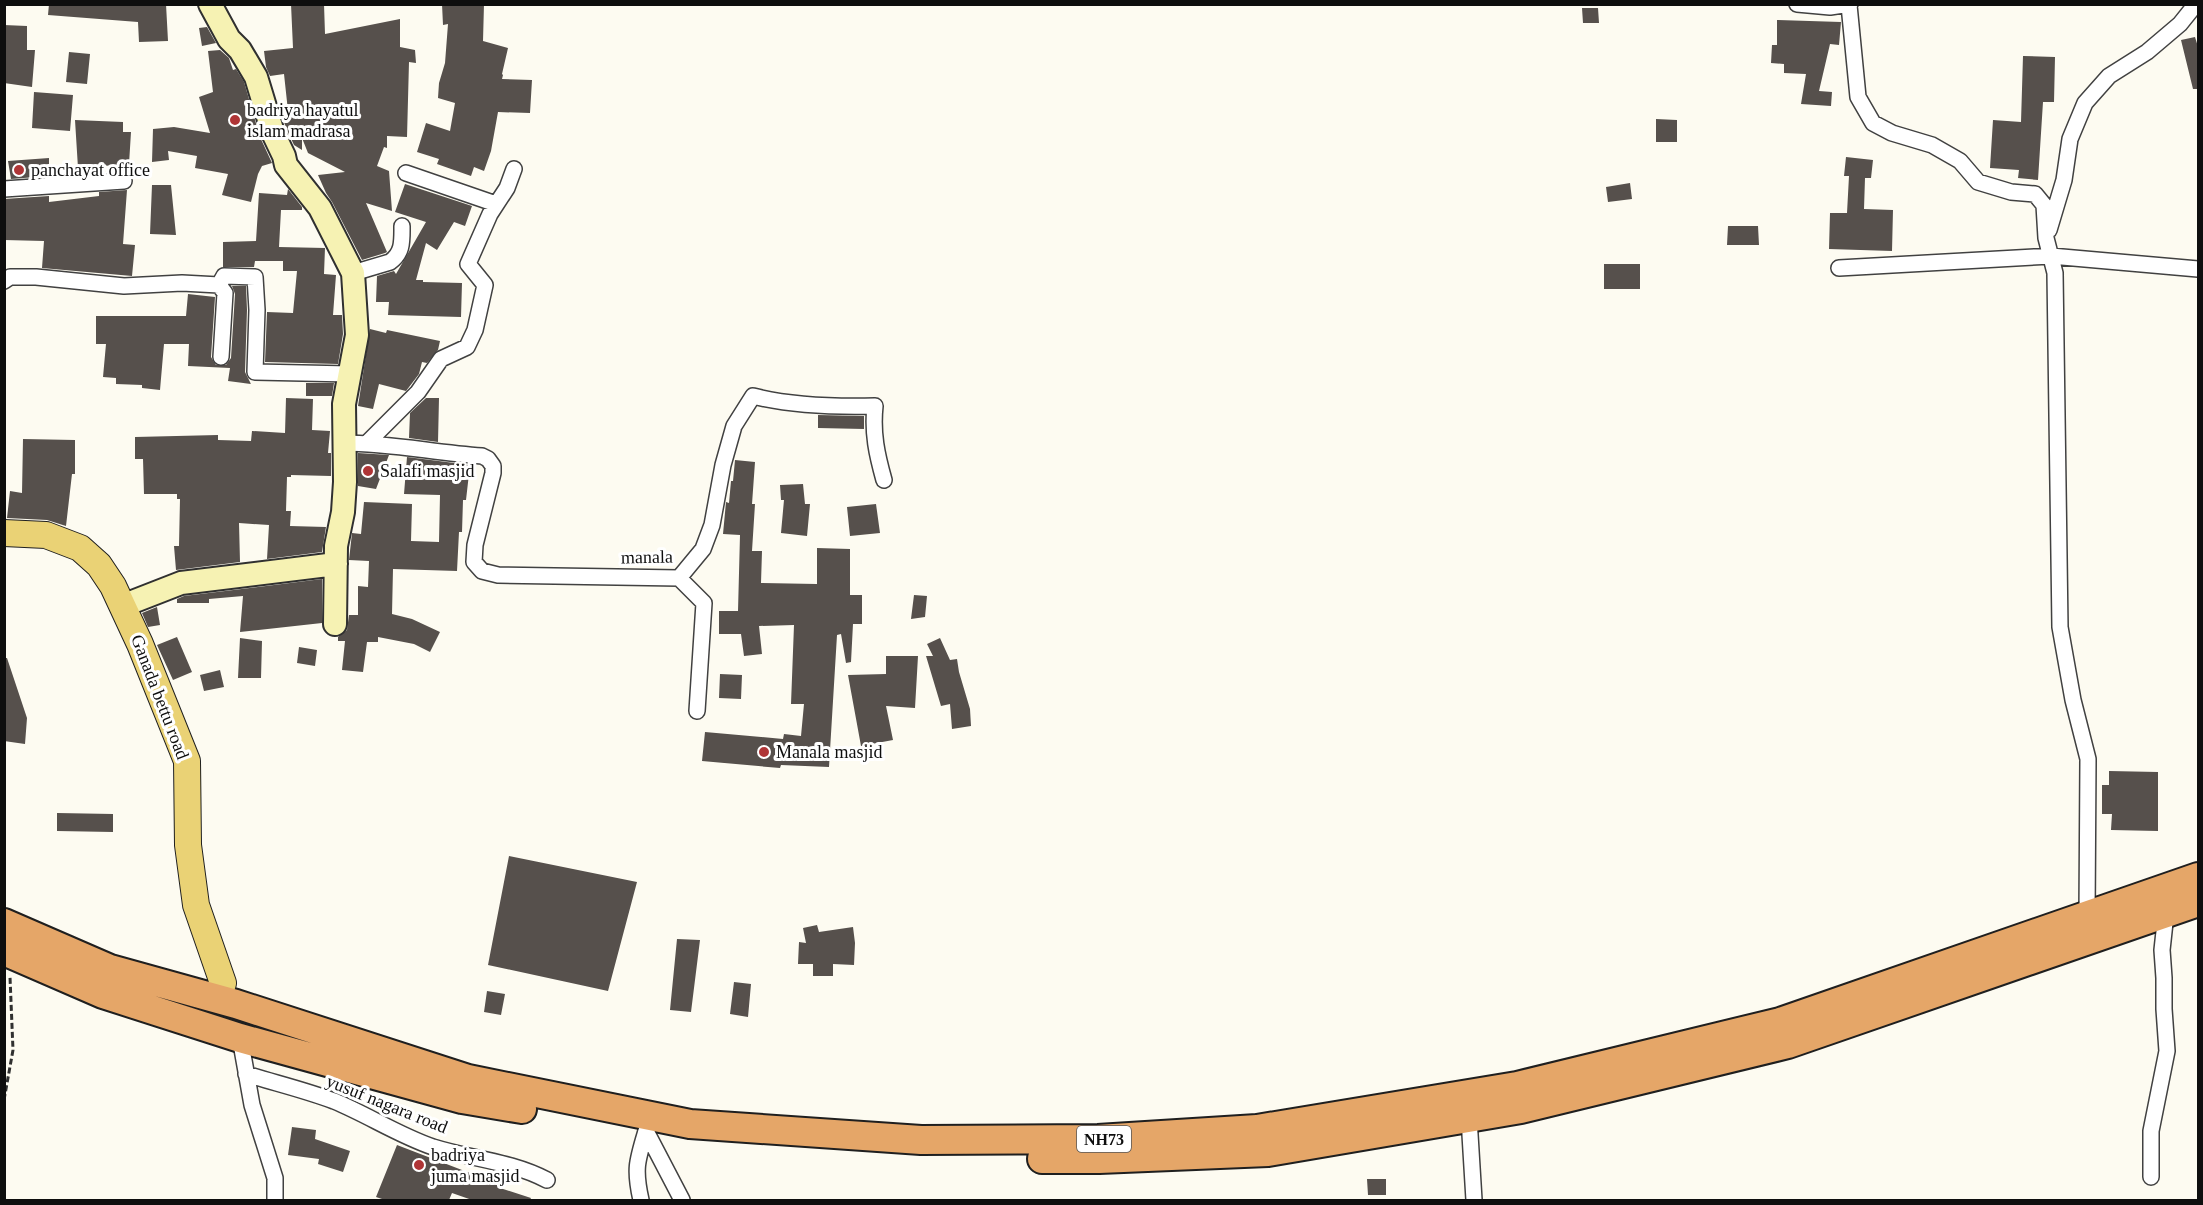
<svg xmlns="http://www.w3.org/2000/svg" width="2203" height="1205" viewBox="0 0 2203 1205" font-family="Georgia,serif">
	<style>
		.building { fill: #56504c }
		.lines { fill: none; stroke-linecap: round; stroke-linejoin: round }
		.street-casing { stroke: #414141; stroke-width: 18 }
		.secondary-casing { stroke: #303030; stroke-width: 26 }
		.primary-casing { stroke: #1f1f1f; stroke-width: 28 }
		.highway-casing { stroke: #1f1f1f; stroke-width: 32 }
		.path { stroke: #303030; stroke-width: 3; stroke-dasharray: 6 3; stroke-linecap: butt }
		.street { stroke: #fff; stroke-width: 15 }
		.secondary { stroke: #f6f2b3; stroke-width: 22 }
		.primary { stroke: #ead275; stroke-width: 26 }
		.highway { stroke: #e5a668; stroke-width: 28 }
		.poi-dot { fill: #af3536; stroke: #fff; stroke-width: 2 }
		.labels { text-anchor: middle; stroke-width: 6; stroke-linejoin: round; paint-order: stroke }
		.shield { fill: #fff; stroke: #565656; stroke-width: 1.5 }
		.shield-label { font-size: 16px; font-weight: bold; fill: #0e0e0e }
		.poi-label { font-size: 18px; fill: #0e0e0e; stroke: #fff; text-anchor: start }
		.street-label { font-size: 18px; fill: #0e0e0e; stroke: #fff }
	</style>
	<rect width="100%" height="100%" fill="#fdfbf1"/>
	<path class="building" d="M 49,4 L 166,4 L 168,41 L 139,42 L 138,22 L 48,15 Z
		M 291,4 L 324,4 L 325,34 L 400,19 L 400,47 L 415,50 L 416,63 L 409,62 L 407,137 L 387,136 L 387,148 L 384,147 L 377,166 L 389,171 L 392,211 L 366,203 L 387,252 L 385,253 L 362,260 L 332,202 L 326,193 L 318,175 L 345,172 L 308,153 L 302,138 L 302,150 L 294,145 L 286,128 L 280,110 L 288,111 L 284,74 L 270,76 L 266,67 L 264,51 L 293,48 Z
		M 442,4 L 484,4 L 483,41 L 508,48 L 502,74 L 503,75 L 502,79 L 532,80 L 530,113 L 498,112 L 491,151 L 484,171 L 474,167 L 471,176 L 437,164 L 439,159 L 417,152 L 426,123 L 450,131 L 455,103 L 438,98 L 439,83 L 445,63 L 448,24 L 443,25 Z
		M 1582,8 L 1598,8 L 1599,23 L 1583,23 Z
		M 1777,20 L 1841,22 L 1839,45 L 1830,44 L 1819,91 L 1832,92 L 1831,106 L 1801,104 L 1806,74 L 1784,73 L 1784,64 L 1771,63 L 1772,45 L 1777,45 Z
		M 4,25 L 27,26 L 27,50 L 35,50 L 32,87 L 4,83 Z
		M 207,27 L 216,43 L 202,46 L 199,28 Z
		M 2195,37 L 2199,50 L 2199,89 L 2193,89 L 2181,40 Z
		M 220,50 L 229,58 L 233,70 L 236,69 L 244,82 L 260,137 L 272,163 L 262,166 L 258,174 L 251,202 L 222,195 L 228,174 L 195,168 L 197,156 L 168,151 L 169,160 L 152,162 L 153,129 L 174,127 L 210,133 L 199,97 L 213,92 L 208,51 Z
		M 69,52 L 90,54 L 87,84 L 66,82 Z
		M 2023,56 L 2055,57 L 2054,102 L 2043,102 L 2038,180 L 2018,178 L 2019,170 L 1990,168 L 1993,120 L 2021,122 Z
		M 34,92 L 73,95 L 70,131 L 32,128 Z
		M 1656,119 L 1677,120 L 1677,142 L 1656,142 Z
		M 75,120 L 123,122 L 123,132 L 131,132 L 129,164 L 78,168 Z
		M 1846,157 L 1873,160 L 1871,178 L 1865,178 L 1864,209 L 1893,210 L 1892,251 L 1829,249 L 1830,213 L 1847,213 L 1849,176 L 1844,176 Z
		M 49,158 L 49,176 L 11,179 L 8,161 Z
		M 1630,183 L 1632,199 L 1608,202 L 1606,187 Z
		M 405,184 L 472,206 L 465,226 L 454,222 L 437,250 L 426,243 L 416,280 L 423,280 L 423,282 L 462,283 L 461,317 L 388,315 L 389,302 L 376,302 L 377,276 L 394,271 L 396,274 L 426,222 L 395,212 Z
		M 152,185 L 171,185 L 176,235 L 150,234 Z
		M 288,189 L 302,207 L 302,210 L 281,210 L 279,247 L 325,248 L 324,274 L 336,275 L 333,315 L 342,315 L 343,334 L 338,364 L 265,362 L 267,312 L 293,313 L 297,271 L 283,271 L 283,261 L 255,261 L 254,267 L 223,267 L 223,242 L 256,241 L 259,193 L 287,195 Z
		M 127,190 L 123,244 L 135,245 L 132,276 L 42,268 L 44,241 L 4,240 L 4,199 L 49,196 L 49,202 L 99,196 L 99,192 Z
		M 1728,226 L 1758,226 L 1759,245 L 1727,245 Z
		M 1604,264 L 1640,264 L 1640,289 L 1604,289 Z
		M 232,286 L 246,286 L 247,310 L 245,372 L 251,384 L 228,381 L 230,368 L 188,366 L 189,344 L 164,344 L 160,390 L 142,388 L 142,385 L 116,384 L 116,378 L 103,377 L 106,344 L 96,344 L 96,316 L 186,316 L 188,294 L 215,297 L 211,357 L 216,365 L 226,365 L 231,358 L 235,294 Z
		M 370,329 L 386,333 L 387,330 L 440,341 L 438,350 L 427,363 L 422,362 L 419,374 L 406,391 L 379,384 L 373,409 L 358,406 Z
		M 306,383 L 334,383 L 332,396 L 306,396 Z
		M 286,398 L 313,399 L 312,430 L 330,431 L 328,453 L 331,453 L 331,476 L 291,475 L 291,477 L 287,477 L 286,511 L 291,511 L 290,526 L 326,527 L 322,552 L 267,559 L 269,525 L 239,523 L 240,562 L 176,570 L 174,546 L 179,546 L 180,499 L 177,499 L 177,494 L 144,494 L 143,459 L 135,459 L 135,437 L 218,435 L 218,440 L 251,441 L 252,431 L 285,433 Z
		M 426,398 L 439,398 L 438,442 L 409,438 L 410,413 Z
		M 818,415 L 864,416 L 864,429 L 818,428 Z
		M 23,439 L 75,440 L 75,474 L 72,474 L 66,526 L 47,520 L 7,518 L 10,491 L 22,493 Z
		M 358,453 L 389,455 L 376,489 L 358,486 Z
		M 407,457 L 470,465 L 466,500 L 463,500 L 462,532 L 459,532 L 457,571 L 393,569 L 392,614 L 412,619 L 440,632 L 430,652 L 414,644 L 378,637 L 378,642 L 367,642 L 363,672 L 342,670 L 345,641 L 338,641 L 338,637 L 347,630 L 349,615 L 358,615 L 358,586 L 368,587 L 369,561 L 349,560 L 352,533 L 361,534 L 364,502 L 412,504 L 411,541 L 439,542 L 440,495 L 404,494 Z
		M 735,460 L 755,462 L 752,504 L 755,504 L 752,551 L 762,551 L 761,583 L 817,584 L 817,548 L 850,549 L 850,595 L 862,595 L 862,624 L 853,624 L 851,662 L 846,663 L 841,634 L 837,635 L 829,767 L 781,765 L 780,768 L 702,761 L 705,732 L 783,739 L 784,734 L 801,736 L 804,704 L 791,704 L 794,625 L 759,626 L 762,654 L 744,656 L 741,634 L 719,634 L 719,611 L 738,611 L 740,535 L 723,534 L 726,502 L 729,503 L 731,481 L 733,481 Z
		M 803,484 L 805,504 L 810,504 L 807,536 L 781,533 L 784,500 L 781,500 L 780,485 Z
		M 876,504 L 880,533 L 850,536 L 847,507 Z
		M 322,579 L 322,623 L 240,632 L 243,596 L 209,599 L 209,603 L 177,603 L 177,599 L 184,596 Z
		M 914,595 L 927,596 L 925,617 L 911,619 Z
		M 157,607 L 160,625 L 148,627 L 142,613 Z
		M 177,637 L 192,672 L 173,680 L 157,645 Z
		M 240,638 L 262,641 L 261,678 L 238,678 Z
		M 940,638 L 950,660 L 957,659 L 959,672 L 970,709 L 971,726 L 952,729 L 950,704 L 941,706 L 926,656 L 933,656 L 927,644 Z
		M 299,647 L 317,650 L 315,666 L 297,663 Z
		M 886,656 L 918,656 L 915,708 L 886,706 L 893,740 L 861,746 L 848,675 L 886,674 Z
		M 4,658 L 7,658 L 27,718 L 25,744 L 4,741 Z
		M 220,670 L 224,687 L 204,691 L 200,675 Z
		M 720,674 L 742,675 L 741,699 L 719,698 Z
		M 2109,771 L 2158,772 L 2158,831 L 2111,830 L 2112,814 L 2102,814 L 2102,785 L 2109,785 Z
		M 57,813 L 113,814 L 113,832 L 57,831 Z
		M 509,856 L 637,882 L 608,991 L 488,965 Z
		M 817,925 L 819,932 L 853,927 L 855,943 L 854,965 L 833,964 L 833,976 L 813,976 L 813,964 L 798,964 L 799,942 L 806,943 L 803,928 Z
		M 677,939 L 700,940 L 691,1012 L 670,1010 Z
		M 734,982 L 751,984 L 748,1017 L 730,1014 Z
		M 487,991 L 505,994 L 501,1015 L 484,1012 Z
		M 292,1127 L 316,1130 L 315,1139 L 350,1151 L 343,1172 L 318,1164 L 319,1159 L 288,1155 Z
		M 397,1145 L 501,1185 L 500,1188 L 531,1198 L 530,1200 L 472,1200 L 452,1193 L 449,1200 L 385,1200 L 376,1197 Z
		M 1367,1179 L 1386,1179 L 1386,1195 L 1368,1195 Z"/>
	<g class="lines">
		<defs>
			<path id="street" d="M 1797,4 L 1830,7 L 1850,4
				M 1849,5 L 1858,97 L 1873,123 L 1892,133 L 1932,145 L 1960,161 L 1978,182 L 2011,192 L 2035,194 L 2044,205 L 2046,238 L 2055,273 L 2060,627 L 2073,700 L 2088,759 L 2087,916
				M 406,173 L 496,204
				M 4,189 L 124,181
				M 2049,230 L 2064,180 L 2070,139 L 2085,103 L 2109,76 L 2147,52 L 2180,24 L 2196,4
				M 1839,268 L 2051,256 L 2198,269
				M 353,273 L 390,262 C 403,253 402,241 402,226
				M 4,281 L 10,277 L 36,277 L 124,286 L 182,283 L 219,285 L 225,293 L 221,357
				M 219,285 L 224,276 L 255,277 L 257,310 L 255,372 L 350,374
				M 344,443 C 390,443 436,453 482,456 L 488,459 L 493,466 L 493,473 L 475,545 L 474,562 L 482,571 L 498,575 L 679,578 L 703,549 L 712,525 L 723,465 L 734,426 L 753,396 C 792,406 834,407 875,406 C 872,433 877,455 884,480
				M 367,443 L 418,392 L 441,359 L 467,347 L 475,330 L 485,285 L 468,264 L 490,214 L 507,188 L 514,169
				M 679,578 L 704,603 L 697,711
				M 240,1038 L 252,1105 L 275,1178 L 275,1200
				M 246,1074 C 275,1083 305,1090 334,1101 C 368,1115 398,1135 433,1147 C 471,1159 511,1161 547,1180
				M 1469,1118 L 1474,1200
				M 646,1131 L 682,1200
				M 2151,1177 L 2151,1131 L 2167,1051 L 2164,1009 L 2164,978 L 2162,950 L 2166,913
				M 641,1200 C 634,1169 637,1161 646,1131"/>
			<path id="secondary" d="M 210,4 L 229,39 L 240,50 L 256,77 L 273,133 L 284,156 L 286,165 L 320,208 L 353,273 L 357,335 L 344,404 L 345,482 L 343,512 L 336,546 L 335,624
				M 122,606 L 181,583 L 336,564"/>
			<path id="primary" d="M 4,533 L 46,535 L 80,548 L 99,565 L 113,586 L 140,644 L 187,761 L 188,845 L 196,905 L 223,983 L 218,999"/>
			<path id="highway" d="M 4,923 L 110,969 L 236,1004 L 468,1079 L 690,1124 L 921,1140 L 1098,1139 L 1257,1129 L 1517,1086 L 1780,1022 L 2198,877
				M 4,951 L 103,994 L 240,1038 L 462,1099 L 522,1109
				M 1042,1159 L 1099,1159 L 1268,1152 L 1521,1109 L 1788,1044 L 2198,902"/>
		</defs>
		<use href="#street" class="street-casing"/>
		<use href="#secondary" class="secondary-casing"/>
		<use href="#primary" class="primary-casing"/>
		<use href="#highway" class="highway-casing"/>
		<path class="path" d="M 4,1100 L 13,1050 L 10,977"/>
		<use href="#street" class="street"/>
		<use href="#secondary" class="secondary"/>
		<use href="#primary" class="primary"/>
		<use href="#highway" class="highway"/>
	</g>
	<g class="poi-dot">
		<circle cx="235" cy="120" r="6"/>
		<circle cx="19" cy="170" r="6"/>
		<circle cx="368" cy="471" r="6"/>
		<circle cx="764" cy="752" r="6"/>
		<circle cx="419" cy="1165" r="6"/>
	</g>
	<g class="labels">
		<rect class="shield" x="1077" y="1126" width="54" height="26" rx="4.5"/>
		<g class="shield-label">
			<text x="1104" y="1145">NH73</text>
		</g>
		<g class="poi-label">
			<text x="247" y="116">badriya hayatul<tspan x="247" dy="21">islam madrasa</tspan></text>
			<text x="31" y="176">panchayat office</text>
			<text x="380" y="477">Salafi masjid</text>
			<text x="776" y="758">Manala masjid</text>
			<text x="431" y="1161">badriya<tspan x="431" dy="21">juma masjid</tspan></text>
		</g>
		<g class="street-label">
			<text transform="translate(647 557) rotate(-1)" y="6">manala</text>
			<text transform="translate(160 697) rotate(69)" y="6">Ganada bettu road</text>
			<text transform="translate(387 1104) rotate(22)" y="6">yusuf nagara road</text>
		</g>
	</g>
	<rect width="2203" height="1205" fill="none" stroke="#0e0e0e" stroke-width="12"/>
</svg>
